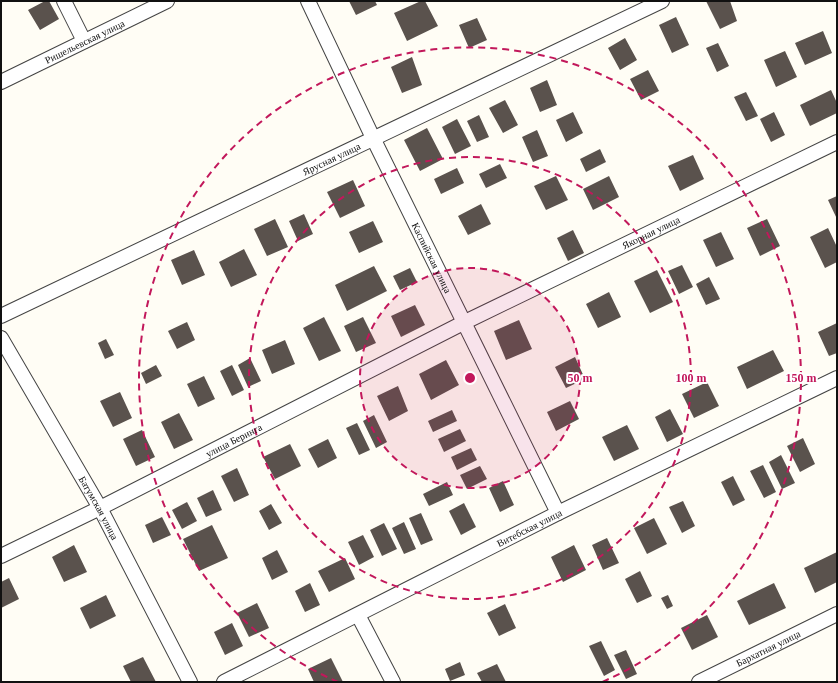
<svg xmlns="http://www.w3.org/2000/svg" width="838" height="683" viewBox="0 0 838 683" font-family="Georgia,serif">
	<style>
		.building { fill: #5a524d }
		.lines { fill: none; stroke-linecap: round; stroke-linejoin: round }
		.minor-casing { stroke: #444; stroke-width: 16 }
		.minor { stroke: #fff; stroke-width: 14 }
		.ring { fill: none; stroke: #c2185b; stroke-width: 2; stroke-dasharray: 7 5 }
		.labels { text-anchor: middle; stroke-width: 4; stroke-linejoin: round; paint-order: stroke }
		.street-label { font-size: 10px; fill: #111; stroke: #fff }
		.centre { fill: #c2185b; stroke: #fff; stroke-width: 2 }
		.ring-label { font-size: 12px; text-anchor: middle; font-weight: bold; fill: #c2185b; stroke: #fff; stroke-width: 4; stroke-linejoin: round; paint-order: stroke }
	</style>
	<rect width="100%" height="100%" fill="#fffdf5"/>
	<path class="building" d="M 45,1 L 49,1 L 59,19 L 40,30 L 28,10 Z
		M 349,1 L 375,1 L 377,5 L 356,15 Z
		M 421,1 L 425,1 L 438,26 L 407,41 L 394,13 Z
		M 706,1 L 730,1 L 737,21 L 720,29 Z
		M 676,17 L 689,45 L 672,53 L 659,25 Z
		M 477,18 L 487,40 L 469,48 L 459,25 Z
		M 823,31 L 832,53 L 805,65 L 795,43 Z
		M 625,38 L 637,60 L 620,70 L 608,48 Z
		M 718,43 L 729,66 L 717,72 L 706,48 Z
		M 785,51 L 797,77 L 776,87 L 764,60 Z
		M 412,57 L 422,85 L 402,93 L 391,67 Z
		M 648,70 L 659,91 L 641,100 L 630,79 Z
		M 547,80 L 557,105 L 540,112 L 530,88 Z
		M 831,90 L 837,103 L 837,113 L 810,126 L 800,105 Z
		M 746,92 L 758,116 L 746,121 L 734,97 Z
		M 505,100 L 518,125 L 503,133 L 489,108 Z
		M 573,112 L 583,133 L 566,142 L 556,120 Z
		M 774,112 L 785,135 L 771,142 L 760,119 Z
		M 479,115 L 489,137 L 477,142 L 467,121 Z
		M 457,119 L 471,146 L 455,154 L 442,127 Z
		M 427,128 L 443,159 L 420,171 L 404,140 Z
		M 537,130 L 548,156 L 533,162 L 522,137 Z
		M 600,149 L 606,162 L 586,172 L 580,159 Z
		M 693,155 L 704,179 L 680,191 L 668,166 Z
		M 500,164 L 507,178 L 486,188 L 479,174 Z
		M 457,168 L 464,183 L 441,194 L 434,179 Z
		M 556,176 L 568,200 L 546,210 L 534,186 Z
		M 609,176 L 619,197 L 593,210 L 583,189 Z
		M 353,180 L 365,206 L 340,218 L 327,192 Z
		M 837,196 L 837,219 L 828,200 Z
		M 481,204 L 491,224 L 468,235 L 458,216 Z
		M 304,214 L 313,234 L 298,241 L 289,221 Z
		M 275,219 L 288,247 L 267,256 L 254,229 Z
		M 767,219 L 780,246 L 760,256 L 747,228 Z
		M 373,221 L 383,242 L 359,253 L 349,232 Z
		M 828,228 L 837,247 L 837,262 L 825,268 L 810,237 Z
		M 573,230 L 584,253 L 568,261 L 557,238 Z
		M 721,232 L 734,259 L 716,267 L 703,240 Z
		M 244,249 L 257,275 L 231,287 L 219,262 Z
		M 194,250 L 205,275 L 182,285 L 171,260 Z
		M 682,265 L 693,287 L 679,294 L 668,271 Z
		M 374,266 L 387,291 L 347,311 L 335,285 Z
		M 410,268 L 417,282 L 400,290 L 393,276 Z
		M 657,270 L 673,302 L 650,313 L 634,281 Z
		M 709,277 L 720,299 L 706,305 L 696,284 Z
		M 609,292 L 621,317 L 598,328 L 586,304 Z
		M 415,305 L 425,325 L 401,337 L 391,316 Z
		M 324,317 L 341,351 L 319,361 L 303,328 Z
		M 363,317 L 376,343 L 356,352 L 344,326 Z
		M 519,320 L 532,349 L 506,360 L 494,331 Z
		M 187,322 L 195,340 L 177,349 L 168,331 Z
		M 837,323 L 837,353 L 829,356 L 818,332 Z
		M 106,339 L 114,355 L 105,359 L 98,343 Z
		M 285,340 L 295,364 L 272,374 L 262,350 Z
		M 773,350 L 784,371 L 747,389 L 737,367 Z
		M 575,357 L 585,379 L 566,388 L 555,367 Z
		M 250,358 L 261,381 L 248,387 L 238,365 Z
		M 446,360 L 459,385 L 431,400 L 419,374 Z
		M 156,365 L 162,376 L 146,384 L 141,373 Z
		M 232,365 L 244,390 L 232,396 L 220,371 Z
		M 204,376 L 215,399 L 198,407 L 187,384 Z
		M 707,382 L 719,406 L 694,418 L 682,394 Z
		M 398,386 L 408,411 L 389,421 L 377,396 Z
		M 120,392 L 132,418 L 113,427 L 100,401 Z
		M 570,401 L 579,419 L 556,431 L 547,412 Z
		M 670,409 L 683,434 L 667,442 L 655,417 Z
		M 452,410 L 457,421 L 433,432 L 428,421 Z
		M 179,413 L 193,440 L 174,449 L 161,422 Z
		M 374,415 L 387,442 L 376,448 L 363,421 Z
		M 357,423 L 370,450 L 359,455 L 346,428 Z
		M 627,425 L 639,449 L 614,461 L 602,437 Z
		M 460,429 L 466,441 L 444,452 L 438,439 Z
		M 142,430 L 155,457 L 136,466 L 123,439 Z
		M 803,438 L 815,464 L 800,472 L 787,446 Z
		M 328,439 L 337,458 L 318,468 L 308,449 Z
		M 290,444 L 301,466 L 275,479 L 263,457 Z
		M 471,448 L 477,460 L 457,470 L 451,457 Z
		M 781,455 L 795,483 L 782,489 L 769,462 Z
		M 763,465 L 776,492 L 764,498 L 750,471 Z
		M 480,466 L 487,479 L 467,489 L 460,475 Z
		M 237,468 L 249,495 L 234,502 L 221,476 Z
		M 733,476 L 745,500 L 733,506 L 721,482 Z
		M 503,481 L 514,505 L 500,512 L 489,488 Z
		M 447,482 L 453,495 L 429,506 L 423,494 Z
		M 213,490 L 222,510 L 206,517 L 197,498 Z
		M 683,501 L 695,526 L 682,533 L 669,507 Z
		M 187,502 L 197,521 L 182,529 L 172,510 Z
		M 464,503 L 476,527 L 461,535 L 449,511 Z
		M 271,504 L 282,523 L 269,530 L 259,511 Z
		M 421,513 L 433,540 L 421,545 L 409,518 Z
		M 162,517 L 171,535 L 153,543 L 145,525 Z
		M 654,518 L 667,544 L 647,554 L 634,528 Z
		M 404,522 L 416,549 L 404,554 L 392,528 Z
		M 384,523 L 397,549 L 382,556 L 370,530 Z
		M 212,525 L 228,558 L 199,571 L 183,539 Z
		M 363,535 L 374,557 L 359,565 L 348,542 Z
		M 607,538 L 619,563 L 603,570 L 592,545 Z
		M 74,545 L 87,572 L 64,582 L 52,557 Z
		M 574,545 L 586,570 L 563,582 L 551,557 Z
		M 277,550 L 288,572 L 272,580 L 262,558 Z
		M 837,552 L 837,582 L 815,593 L 804,568 Z
		M 345,558 L 355,579 L 329,592 L 318,571 Z
		M 640,571 L 652,596 L 637,603 L 625,579 Z
		M 9,578 L 19,599 L 1,608 L 1,582 Z
		M 310,583 L 320,605 L 305,612 L 295,591 Z
		M 774,583 L 786,608 L 749,625 L 737,601 Z
		M 106,595 L 116,616 L 90,629 L 80,608 Z
		M 668,595 L 673,606 L 667,609 L 661,598 Z
		M 257,603 L 269,628 L 249,637 L 237,613 Z
		M 505,604 L 516,628 L 499,636 L 487,613 Z
		M 707,615 L 718,637 L 692,650 L 681,628 Z
		M 232,623 L 243,646 L 225,655 L 214,632 Z
		M 601,641 L 615,670 L 604,676 L 589,646 Z
		M 626,650 L 637,674 L 626,679 L 614,655 Z
		M 143,657 L 156,682 L 131,682 L 123,666 Z
		M 331,658 L 343,682 L 314,682 L 308,669 Z
		M 460,662 L 465,675 L 450,681 L 445,669 Z
		M 497,664 L 506,682 L 482,682 L 477,673 Z"/>
	<g class="lines">
		<defs>
			<g id="minor">
				<path d="M 64,1 L 84,41"/>
				<path id="s1" d="M 308,1 L 373,138 L 558,513"/>
				<path id="s2" d="M 1,82 L 167,1"/>
				<path id="s3" d="M 1,316 L 662,1"/>
				<path id="s4" d="M 1,338 L 100,508 L 190,682"/>
				<path id="s5" d="M 1,556 L 100,508 L 465,322 L 837,142"/>
				<path d="M 358,615 L 393,682"/>
				<path id="s6" d="M 224,682 L 558,513 L 837,378"/>
				<path id="s7" d="M 699,682 L 837,614"/>
			</g>
		</defs>
		<use href="#minor" class="minor-casing"/>
		<use href="#minor" class="minor"/>
	</g>
	<circle cx="470" cy="378" r="110" fill="#c2185b" fill-opacity=".12"/>
	<g class="ring">
		<circle cx="470" cy="378" r="110"/>
		<circle cx="470" cy="378" r="221"/>
		<path d="M338 682A331 331 0 1 1 602 682"/>
	</g>
	<g class="labels">
		<g class="street-label">
			<text dy="4" stroke="none"><textPath href="#s2" startOffset="93">Ришельевская улица</textPath></text>
			<text dy="4" stroke="none"><textPath href="#s3" startOffset="366">Ярусная улица</textPath></text>
			<text dy="4" stroke="none"><textPath href="#s5" startOffset="726">Якорная улица</textPath></text>
			<text dy="4" stroke="none"><textPath href="#s1" startOffset="285">Каспийская улица</textPath></text>
			<text dy="4" stroke="none"><textPath href="#s5" startOffset="260">улица Беринга</textPath></text>
			<text dy="4" stroke="none"><textPath href="#s4" startOffset="196">Батумская улица</textPath></text>
			<text dy="4" stroke="none"><textPath href="#s6" startOffset="342">Витебская улица</textPath></text>
			<text dy="4" stroke="none"><textPath href="#s7" startOffset="77">Бархатная улица</textPath></text>
		</g>
	</g>
	<circle cx="470" cy="378" r="6" class="centre"/>
	<g class="ring-label">
		<text x="580" y="382">50 m</text>
		<text x="691" y="382">100 m</text>
		<text x="801" y="382">150 m</text>
	</g>
	<rect width="838" height="683" fill="none" stroke="#111111" stroke-width="4"/>
</svg>
